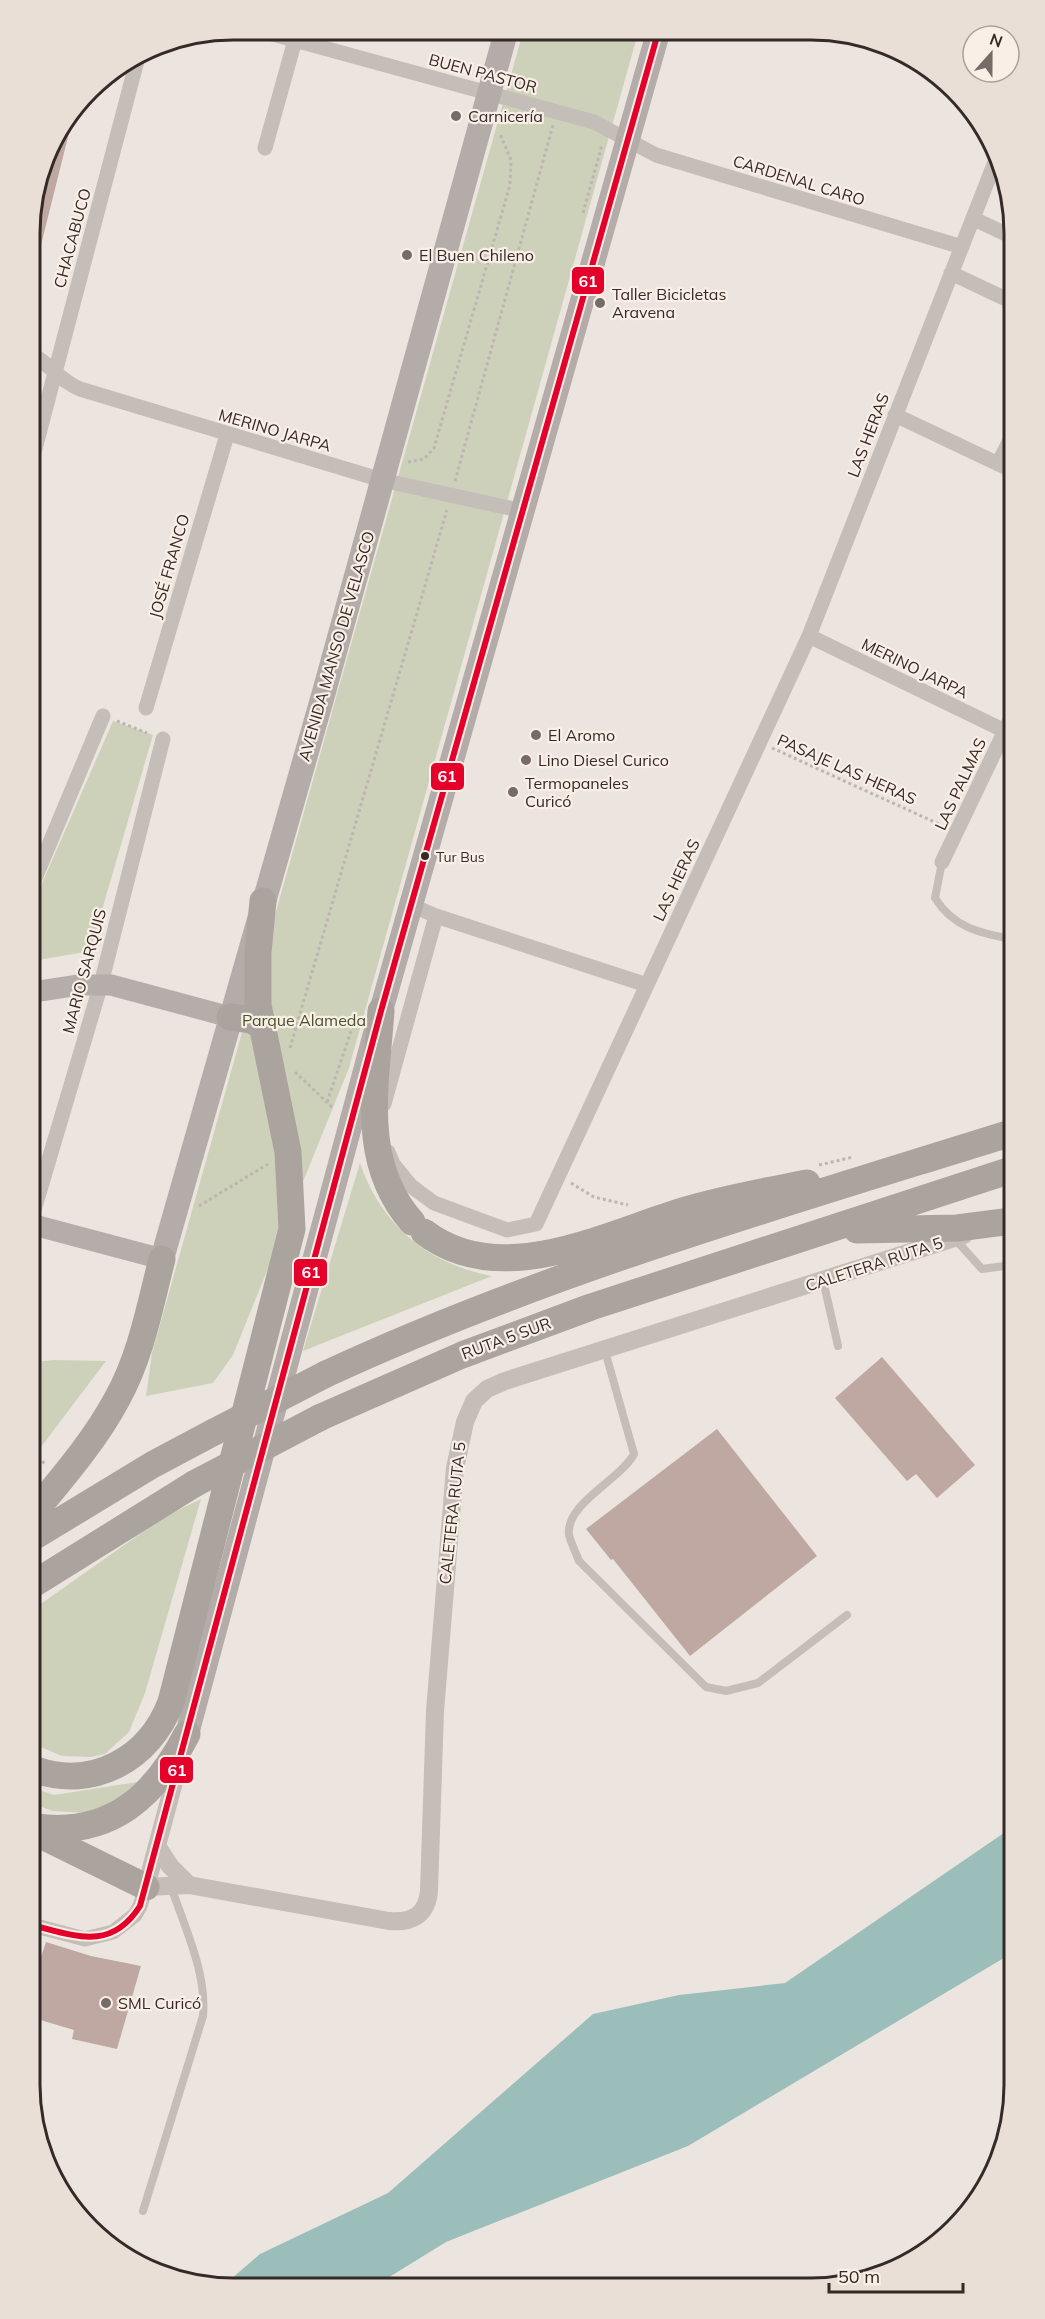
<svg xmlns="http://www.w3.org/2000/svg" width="1045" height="2319" viewBox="0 0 1045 2319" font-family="Mulish,sans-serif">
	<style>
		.green { fill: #ced1b9 }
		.water { fill: #9cbebb }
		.building { fill: #bfa8a1 }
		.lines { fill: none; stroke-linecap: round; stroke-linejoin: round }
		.path { stroke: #bdb5b1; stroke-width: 3; stroke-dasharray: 3 3; stroke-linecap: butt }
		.service { stroke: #c5bdb8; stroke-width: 8 }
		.minor { stroke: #c5bdb8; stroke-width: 15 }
		.tertiary { stroke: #c5bdb8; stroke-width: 18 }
		.secondary { stroke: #b5ada9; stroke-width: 21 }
		.primary { stroke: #b3aca8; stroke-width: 24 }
		.motorway { stroke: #aba49e; stroke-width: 27 }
		.motorway-bridge { stroke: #aba49e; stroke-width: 27 }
		.bus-1-casing { stroke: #f9efe6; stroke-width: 10 }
		.bus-1 { stroke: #e4002b; stroke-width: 6 }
		.poi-dot { fill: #756b67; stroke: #f9efe6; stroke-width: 2 }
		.bus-dot { fill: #352a27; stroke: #f9efe6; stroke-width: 2 }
		.labels { text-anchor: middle; stroke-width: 4.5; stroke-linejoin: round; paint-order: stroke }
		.bus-label { font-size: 14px; fill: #352a27; stroke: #f9efe6; text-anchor: start }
		.street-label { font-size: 16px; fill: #352a27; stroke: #f9efe6 }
		.poi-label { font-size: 16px; fill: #352a27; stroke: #f9efe6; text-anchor: start }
		.park-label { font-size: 16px; fill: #47532b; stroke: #f9efe6 }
		.rim { fill: none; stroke: #352a27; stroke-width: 3 }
		.line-badge { stroke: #f9efe6; stroke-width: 2 }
		.badge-label { font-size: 16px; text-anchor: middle; font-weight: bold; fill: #fff }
	</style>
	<rect width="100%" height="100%" fill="#ece5df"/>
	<path class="green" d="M 523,32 L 638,33 L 349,1068 L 233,1355 L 213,1383 L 146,1396 L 152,1353 Z
		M 113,721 L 153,735 L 90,951 L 33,961 L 33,904 Z
		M 360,1163 C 381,1225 428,1264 492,1276 L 303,1351 Z
		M 54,1360 L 106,1361 L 35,1455 L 34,1362 Z
		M 201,1499 L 145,1693 L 129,1732 L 105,1754 L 91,1757 L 62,1756 L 36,1745 L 35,1608 L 164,1517 Z
		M 137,1782 L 137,1793 L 106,1814 L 53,1811 L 36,1805 L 36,1789 L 54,1795 Z"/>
	<path class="water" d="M 1014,1826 L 1014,1952 L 688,2146 L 446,2242 L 378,2284 L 224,2285 L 260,2254 L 388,2193 L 593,2014 L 679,1995 L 785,1983 Z"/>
	<path class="building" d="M 74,113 L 36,265 L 31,264 L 30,220 L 51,143 Z
		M 882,1357 L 975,1465 L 937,1498 L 916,1474 L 907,1481 L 835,1398 Z
		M 717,1429 L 817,1556 L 690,1656 L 613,1559 L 611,1560 L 586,1529 Z
		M 46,1942 L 91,1956 L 141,1966 L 117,2049 L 72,2039 L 74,2030 L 37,2019 L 36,1983 L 41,1967 L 38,1966 Z"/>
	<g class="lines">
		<path class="path" d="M 583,213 L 602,145
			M 408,462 L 424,459 L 434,448 L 510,185 L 511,160 L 500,134
			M 455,481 L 553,125
			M 117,721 L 147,733
			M 772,748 L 941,825
			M 290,1048 L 447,510
			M 295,1072 L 334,1109
			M 327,1102 L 357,1014
			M 819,1165 L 853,1157
			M 571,1183 L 594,1197 L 628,1205
			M 199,1206 L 268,1164
			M 35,1473 L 45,1460"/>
		<path class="service" d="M 942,862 L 935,898 C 953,927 979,933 1011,939
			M 955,1239 L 982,1269 L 1012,1265
			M 823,1280 L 838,1346
			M 605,1351 L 634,1454 C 620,1480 565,1504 569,1535 C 571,1543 576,1553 579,1561 L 706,1687 L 726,1691 L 758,1683 L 847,1615
			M 143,2211 L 203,2016 C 207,1972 184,1927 171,1886"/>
		<path class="minor" d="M 258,30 L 594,122 L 656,155 L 962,247
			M 265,148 L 295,40
			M 974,219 L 1008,235
			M 951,273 L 1008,300
			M 31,354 C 50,364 60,381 80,389 L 382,480 L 523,511
			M 895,415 L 1009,469
			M 31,464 L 138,57
			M 998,464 L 1009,442
			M 809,636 L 1005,731
			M 146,708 L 227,435
			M 942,862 L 1010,720
			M 33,883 L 103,716
			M 411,905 L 436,916 L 647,985
			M 384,1104 L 436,916
			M 388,1152 L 393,1164 L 411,1186 L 434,1203 L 507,1230 L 536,1224 L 809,636 L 997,157
			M 34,1210 L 101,984 L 163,739
			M 36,1926 L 85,1939 L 113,1932 L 135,1915 L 140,1906 L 146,1887"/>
		<path class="tertiary" d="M 181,1756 L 146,1887 L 189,1885 L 389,1921 C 412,1923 427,1915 429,1891 L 435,1711 L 455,1468 L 465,1422 L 474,1401 L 487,1389 L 505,1381 L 964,1235
			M 157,1846 L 170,1866 L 189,1885"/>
		<path class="secondary" d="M 33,992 L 79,985 L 111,985 L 230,1017
			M 34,1225 L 162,1259"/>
		<path class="primary" d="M 162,1259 L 324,692 L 506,32
			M 187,1734 L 381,1011 L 658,33"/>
		<path class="motorway" d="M 381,1011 C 376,1084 359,1162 412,1222
			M 230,1017 L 252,1020 L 261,1026
			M 857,1230 L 957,1228 L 1004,1222
			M 424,1232 C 501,1291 605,1234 686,1210 C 726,1198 767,1191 807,1183
			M 326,1374 C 546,1272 781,1205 1011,1133
			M 321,1417 L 462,1355 L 591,1307 L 1011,1170
			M 35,1511 C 64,1476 95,1440 117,1399 C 141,1356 150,1306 162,1259
			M 35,1536 L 152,1465 L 214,1432
			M 35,1583 L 194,1484
			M 36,1770 C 94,1790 150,1758 171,1702 L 292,1229 L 288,1152 L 258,1005 L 258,952 L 263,901
			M 36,1827 C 111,1837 155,1796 187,1734
			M 36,1833 L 146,1887"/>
		<path class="motorway-bridge" d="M 214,1432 L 326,1374
			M 194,1484 L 321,1417"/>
		<defs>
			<path id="bus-1" d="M 36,1926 C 78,1937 112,1950 140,1906 L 381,1011 L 658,33"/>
		</defs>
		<use href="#bus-1" class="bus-1-casing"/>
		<use href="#bus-1" class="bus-1"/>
	</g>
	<g class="poi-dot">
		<circle cx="456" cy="116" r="6"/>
		<circle cx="407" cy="255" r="6"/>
		<circle cx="600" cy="303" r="6"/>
		<circle cx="536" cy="735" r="6"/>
		<circle cx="526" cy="760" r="6"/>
		<circle cx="513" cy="792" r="6"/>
		<circle cx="106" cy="2003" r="6"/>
	</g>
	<circle class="bus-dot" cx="425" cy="856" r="5"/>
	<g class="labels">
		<g class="bus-label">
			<text x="436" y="862">Tur Bus</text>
		</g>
		<g class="street-label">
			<text transform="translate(483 73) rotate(15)" y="6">BUEN PASTOR</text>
			<text transform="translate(799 180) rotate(17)" y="6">CARDENAL CARO</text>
			<text transform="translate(72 238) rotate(-75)" y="6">CHACABUCO</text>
			<text transform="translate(275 430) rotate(16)" y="6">MERINO JARPA</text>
			<text transform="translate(868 435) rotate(-69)" y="6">LAS HERAS</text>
			<text transform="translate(169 566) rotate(-74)" y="6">JOSÉ FRANCO</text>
			<text transform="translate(336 646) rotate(-74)" y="6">AVENIDA MANSO DE VELASCO</text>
			<text transform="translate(915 668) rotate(26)" y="6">MERINO JARPA</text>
			<text transform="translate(847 769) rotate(24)" y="6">PASAJE LAS HERAS</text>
			<text transform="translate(960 784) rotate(-65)" y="6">LAS PALMAS</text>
			<text transform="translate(676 880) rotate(-65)" y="6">LAS HERAS</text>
			<text transform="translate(84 971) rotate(-75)" y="6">MARIO SARQUIS</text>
			<text transform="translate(874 1264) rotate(-18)" y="6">CALETERA RUTA 5</text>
			<text transform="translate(506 1338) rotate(-20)" y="6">RUTA 5 SUR</text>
			<text transform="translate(452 1513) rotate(-84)" y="6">CALETERA RUTA 5</text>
		</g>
		<g class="poi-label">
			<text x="468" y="122">Carnicería</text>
			<text x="419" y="261">El Buen Chileno</text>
			<text x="612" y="300">Taller Bicicletas<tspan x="612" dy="18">Aravena</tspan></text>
			<text x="548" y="741">El Aromo</text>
			<text x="538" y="766">Lino Diesel Curico</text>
			<text x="525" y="789">Termopaneles<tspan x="525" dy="18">Curicó</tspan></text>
			<text x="118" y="2009">SML Curicó</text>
		</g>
		<g class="park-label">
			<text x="304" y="1026">Parque Alameda</text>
		</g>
	</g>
	<path d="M0 0H1045V2319H0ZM233 40H811A193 193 0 0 1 1004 233V2085A193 193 0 0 1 811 2278H233A193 193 0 0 1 40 2085V233A193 193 0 0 1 233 40Z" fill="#e9dfd7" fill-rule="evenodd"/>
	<path class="rim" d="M233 40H811A193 193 0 0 1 1004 233V2085A193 193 0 0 1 811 2278H233A193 193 0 0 1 40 2085V233A193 193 0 0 1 233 40Z"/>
	<g class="line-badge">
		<rect x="571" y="266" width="34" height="29" rx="6" fill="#e4002b"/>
		<rect x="430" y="762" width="35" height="29" rx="6" fill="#e4002b"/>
		<rect x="293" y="1258" width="35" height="29" rx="6" fill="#e4002b"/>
		<rect x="159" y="1756" width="35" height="28" rx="6" fill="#e4002b"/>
	</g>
	<g class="badge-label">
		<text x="588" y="287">61</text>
		<text x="447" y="782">61</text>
		<text x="311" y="1278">61</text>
		<text x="177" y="1776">61</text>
	</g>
	<g transform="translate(991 54) rotate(21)"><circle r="28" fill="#f9efe6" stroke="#aba09a" stroke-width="1.5"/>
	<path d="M0-4.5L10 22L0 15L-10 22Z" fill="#756b67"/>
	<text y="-9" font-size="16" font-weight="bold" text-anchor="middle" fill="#352a27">N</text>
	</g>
	<path d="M829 2283v9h134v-9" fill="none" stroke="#352a27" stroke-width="3"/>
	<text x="838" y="2283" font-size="18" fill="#352a27" stroke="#f9efe6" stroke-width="4.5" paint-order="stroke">50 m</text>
</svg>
